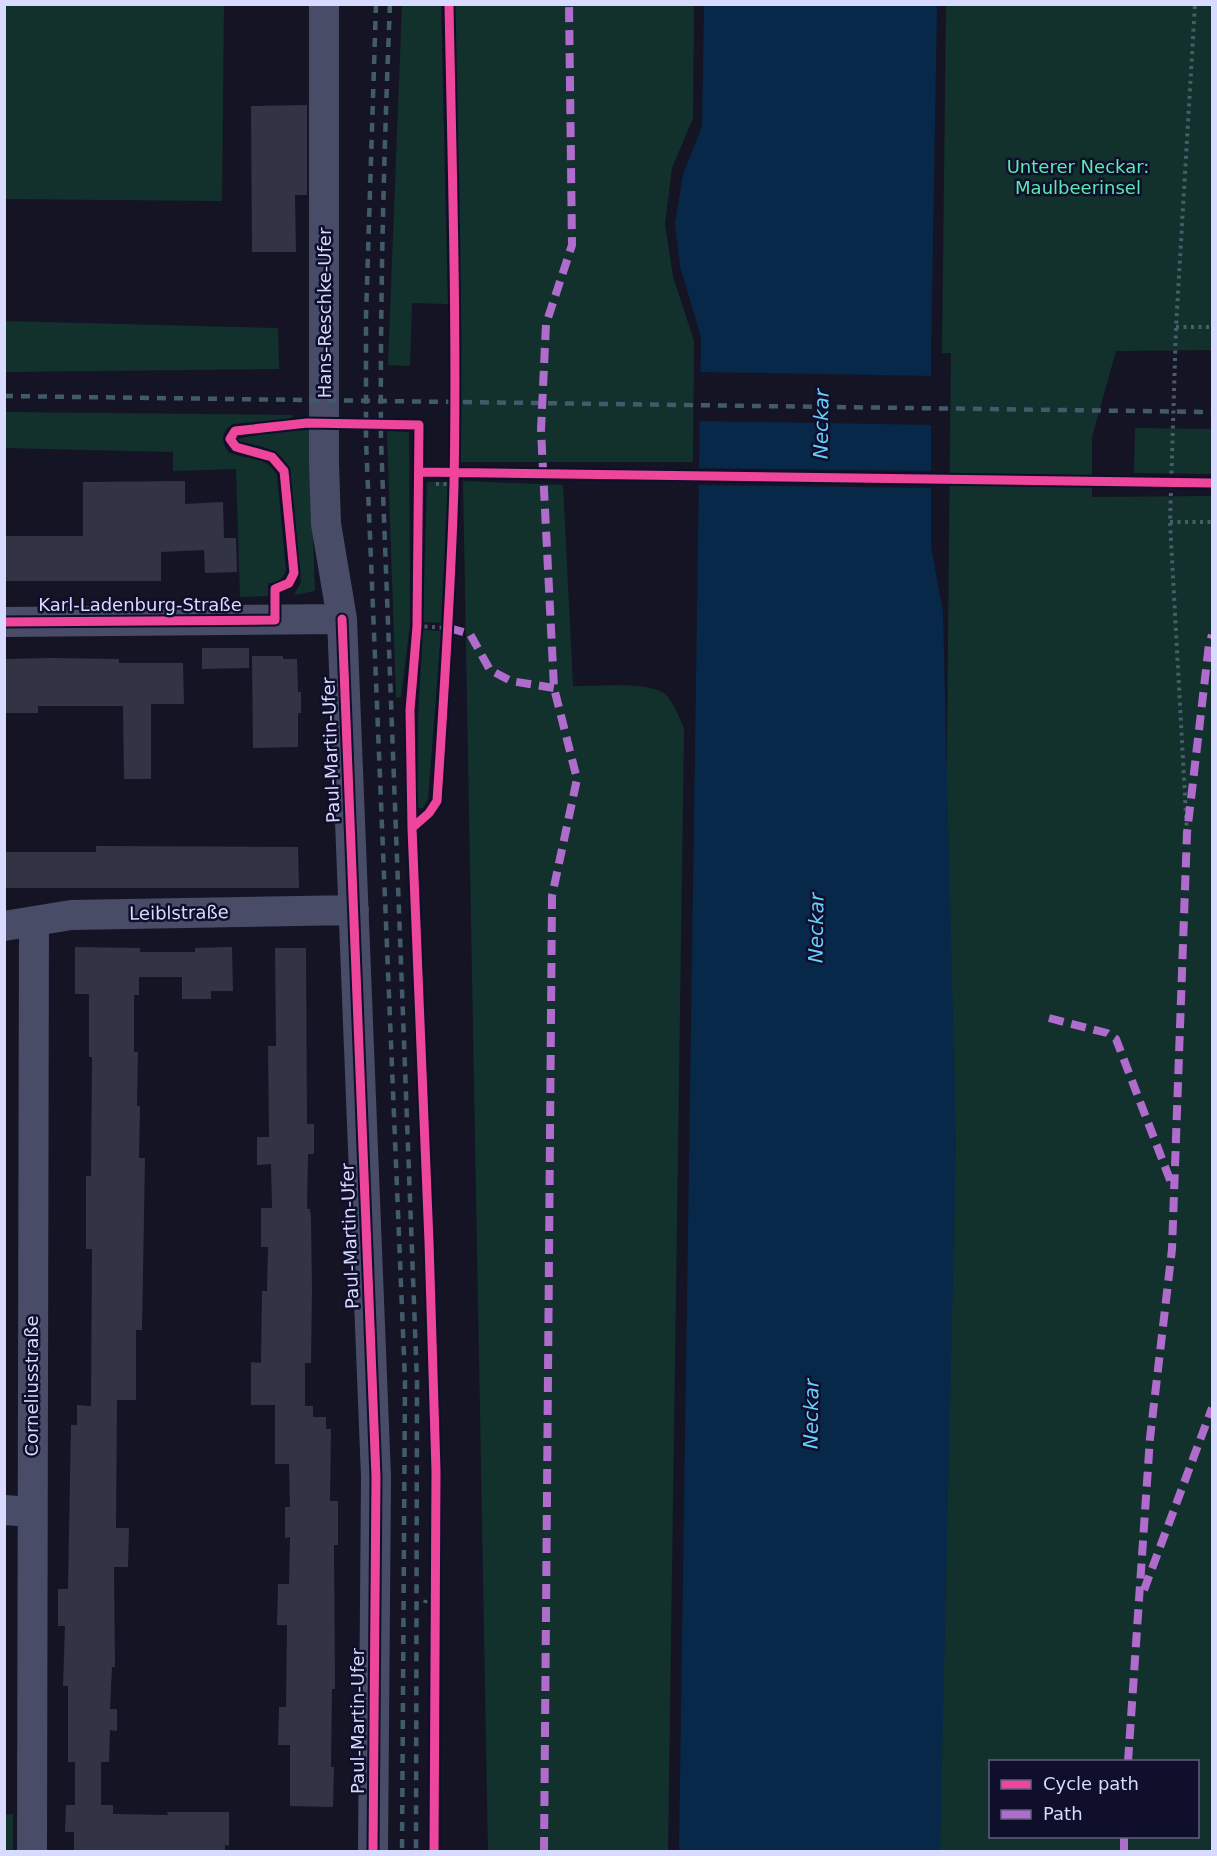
<svg xmlns="http://www.w3.org/2000/svg" width="1217" height="1856" viewBox="0 0 1217 1856" font-family="'DejaVu Sans',sans-serif">
	<style>
		.green { fill: #12312d; fill-rule: evenodd }
		.water { fill: #072848 }
		.pier { fill: #151425 }
		.building { fill: #333346 }
		.lines { fill: none; stroke-linecap: round; stroke-linejoin: round }
		.path { stroke: #485c69; stroke-width: 4; stroke-dasharray: 3 4.5; stroke-linecap: butt }
		.minor { stroke: #494c66; stroke-width: 30 }
		.rail { stroke: #415b6b; stroke-width: 4.5; stroke-dasharray: 9 8; stroke-linecap: butt }
		.quiet { stroke: #b06ccc; stroke-width: 8; stroke-dasharray: 15 8; stroke-linecap: butt }
		.cycleway-casing { stroke: #0f0e2b; stroke-width: 13 }
		.cycleway { stroke: #ed469a; stroke-width: 9 }
		.labels { text-anchor: middle; stroke-width: 5; stroke-linejoin: round; paint-order: stroke }
		.park-label { font-size: 18px; fill: #59eaaf; stroke: #0f0e2b }
		.street-label { font-size: 18px; fill: #d8daff; stroke: #0f0e2b }
		.water-label { font-size: 20px; font-style: italic; fill: #66d0ff; stroke: #0f0e2b }
	</style>
	<rect width="100%" height="100%" fill="#151425"/>
	<path class="green" d="M 5,4 L 224,5 L 222,201 L 5,199 Z
		M 402,5 L 441,5 L 448,304 L 412,303 L 410,366 L 388,365 Z
		M 455,5 L 694,5 L 693,118 L 672,168 L 665,224 L 673,277 L 694,341 L 693,462 L 460,462 Z
		M 946,5 L 1212,5 L 1212,350 L 1116,351 L 1092,437 L 1092,497 L 1212,496 L 1212,1851 L 929,1852 L 943,1131 L 951,353 L 942,353 ZM 990,1762 L 1198,1762 L 1198,1836 L 990,1836 Z
		M 5,321 L 278,328 L 279,369 L 5,372 Z
		M 5,412 L 293,415 L 293,417 L 288,419 L 233,424 C 221,431 221,441 228,452 C 248,461 265,454 277,475 L 286,571 L 279,583 L 268,583 L 268,596 L 240,597 L 236,469 L 173,471 L 173,452 L 5,448 Z
		M 1135,428 L 1212,429 L 1212,474 L 1134,473 Z
		M 291,429 L 292,431 L 309,430 L 315,591 L 294,595 L 301,582 L 290,469 C 278,446 261,447 237,441 L 236,439 Z
		M 387,431 L 409,432 L 410,624 L 401,697 L 396,698 Z
		M 463,481 L 563,485 L 573,686 C 595,687 650,680 666,695 C 674,703 679,717 684,728 L 668,1851 L 488,1851 Z
		M 427,482 L 448,482 L 441,623 L 423,622 Z
		M 423,630 L 441,631 L 428,799 L 423,808 L 417,808 L 418,719 Z
		M 13,1814 L 13,1851 L 5,1851 L 5,1815 Z"/>
	<path class="water" d="M 704,5 L 937,5 L 931,357 L 931,546 L 943,612 L 956,1143 L 940,1851 L 679,1851 L 701,337 L 680,266 L 675,223 L 683,175 L 702,126 Z"/>
	<path class="pier" d="M 698,372 L 935,376 L 935,425 L 697,421 Z
		M 696,468 L 934,471 L 934,488 L 696,485 Z"/>
	<path class="building" d="M 307,105 L 307,195 L 295,195 L 296,252 L 252,252 L 251,106 Z
		M 185,481 L 185,504 L 223,502 L 224,538 L 236,538 L 237,572 L 205,573 L 204,550 L 161,552 L 161,581 L 4,581 L 4,536 L 83,536 L 83,482 Z
		M 202,648 L 249,648 L 249,668 L 202,669 Z
		M 252,656 L 283,656 L 283,659 L 297,659 L 298,692 L 301,692 L 301,713 L 298,713 L 298,747 L 253,748 Z
		M 51,658 L 119,659 L 119,663 L 183,663 L 184,704 L 151,704 L 151,779 L 124,779 L 123,706 L 38,706 L 38,713 L 4,713 L 4,659 Z
		M 96,846 L 298,847 L 299,888 L 4,888 L 4,852 L 96,852 Z
		M 75,947 L 140,948 L 140,952 L 195,952 L 195,948 L 232,947 L 233,991 L 211,991 L 211,999 L 182,999 L 182,977 L 139,977 L 139,995 L 134,995 L 134,1052 L 138,1052 L 137,1106 L 140,1106 L 139,1158 L 145,1158 L 142,1330 L 136,1330 L 136,1400 L 117,1400 L 116,1528 L 129,1528 L 128,1567 L 114,1567 L 115,1667 L 112,1667 L 110,1709 L 117,1709 L 117,1731 L 110,1730 L 109,1762 L 101,1762 L 101,1805 L 113,1805 L 113,1814 L 168,1815 L 167,1812 L 229,1812 L 229,1846 L 225,1845 L 225,1851 L 74,1851 L 74,1832 L 65,1832 L 66,1805 L 75,1805 L 75,1762 L 68,1762 L 68,1686 L 63,1686 L 65,1626 L 58,1626 L 58,1589 L 68,1589 L 71,1425 L 77,1425 L 77,1405 L 91,1406 L 92,1249 L 86,1249 L 86,1176 L 91,1176 L 92,1057 L 89,1057 L 89,994 L 75,994 Z
		M 275,948 L 306,948 L 307,1124 L 314,1124 L 314,1154 L 308,1154 L 307,1209 L 310,1209 L 311,1219 L 312,1290 L 311,1363 L 305,1363 L 305,1406 L 313,1406 L 313,1417 L 326,1417 L 326,1429 L 331,1429 L 330,1501 L 338,1501 L 338,1545 L 334,1545 L 335,1689 L 332,1689 L 331,1767 L 334,1767 L 333,1807 L 290,1806 L 290,1745 L 278,1745 L 279,1707 L 286,1707 L 287,1625 L 277,1625 L 278,1584 L 289,1584 L 290,1537 L 285,1538 L 285,1507 L 290,1507 L 289,1464 L 275,1464 L 275,1405 L 251,1405 L 251,1362 L 261,1363 L 262,1291 L 267,1291 L 268,1247 L 261,1247 L 261,1208 L 272,1208 L 271,1164 L 257,1165 L 257,1137 L 269,1137 L 268,1046 L 276,1046 Z"/>
	<g class="lines">
		<path class="path" d="M 1176,327 L 1212,327
			M 436,484 L 454,484
			M 1170,522 L 1212,522
			M 417,626 L 449,628
			M 1187,833 L 1170,522 L 1176,327 L 1195,4
			M 425,1603 L 426,1599 L 435,1599"/>
		<path class="minor" d="M 324,4 L 324,463 L 326,524 L 342,619 L 376,1477 L 373,1852
			M 4,622 L 342,619
			M 4,926 L 71,915 L 354,910
			M 4,1510 L 32,1512
			M 32,1852 L 34,921"/>
		<path class="rail" d="M 376,4 L 366,316 L 366,440 L 405,1381 L 402,1852
			M 390,4 C 384,150 380,295 381,440 L 417,1382 L 416,1852
			M 4,396 L 1212,412"/>
		<path class="quiet" d="M 449,628 L 470,634 L 490,670 L 511,681 L 554,688
			M 1049,1018 L 1107,1033 L 1116,1039 L 1172,1185
			M 1144,1590 L 1212,1408
			M 1128,1762 L 1150,1438 L 1172,1249 L 1187,833 L 1209,644 L 1212,635
			M 544,1852 L 552,896 L 577,779 L 554,688 L 541,430 L 546,324 L 572,245 L 569,4
			M 1124,1852 L 1124,1836"/>
		<defs>
			<path id="cycleway" d="M 419,472 L 1212,483
				M 342,619 L 376,1477 L 373,1852
				M 4,622 L 275,620 L 275,589 L 289,583 L 294,573 L 284,471 L 272,457 L 236,447 L 230,439 L 235,431 L 307,423 L 419,425 L 417,626 L 410,710 L 412,828 L 429,1242 L 436,1471 L 434,1852
				M 412,828 L 429,813 L 437,801 C 444,696 451,591 454,485 C 457,325 452,164 449,4"/>
		</defs>
		<use href="#cycleway" class="cycleway-casing"/>
		<use href="#cycleway" class="cycleway"/>
	</g>
	<g class="labels">
		<g class="park-label">
			<text x="1078" y="173">Unterer Neckar:<tspan x="1078" dy="21">Maulbeerinsel</tspan></text>
		</g>
		<g class="street-label">
			<text transform="translate(325 313) rotate(-90)" y="6">Hans-Reschke-Ufer</text>
			<text x="140" y="611">Karl-Ladenburg-Straße</text>
			<text transform="translate(331 750) rotate(-92)" y="6">Paul-Martin-Ufer</text>
			<text transform="translate(179 913) rotate(-1)" y="6">Leiblstraße</text>
			<text transform="translate(350 1236) rotate(-92)" y="6">Paul-Martin-Ufer</text>
			<text transform="translate(32 1386) rotate(-90)" y="6">Corneliusstraße</text>
			<text transform="translate(358 1721) rotate(-90)" y="6">Paul-Martin-Ufer</text>
		</g>
		<g class="water-label">
			<text transform="translate(821 424) rotate(-89)" y="7">Neckar</text>
			<text transform="translate(816 928) rotate(-89)" y="7">Neckar</text>
			<text transform="translate(811 1414) rotate(-89)" y="7">Neckar</text>
		</g>
	</g>
	<rect width="1217" height="1856" fill="none" stroke="#d8daff" stroke-width="12"/>
	<rect x="989" y="1760" width="210" height="78" fill="#0f0e2b" stroke="#5f6080" stroke-width="1.5"/>
	<rect x="1001" y="1780" width="30" height="9" fill="#ed469a" stroke="#5f6080" stroke-width="1.5"/>
	<text x="1043" y="1790" font-size="18" fill="#d8daff">Cycle path</text>
	<rect x="1001" y="1810" width="30" height="9" fill="#b06ccc" stroke="#5f6080" stroke-width="1.5"/>
	<text x="1043" y="1820" font-size="18" fill="#d8daff">Path</text>
</svg>
